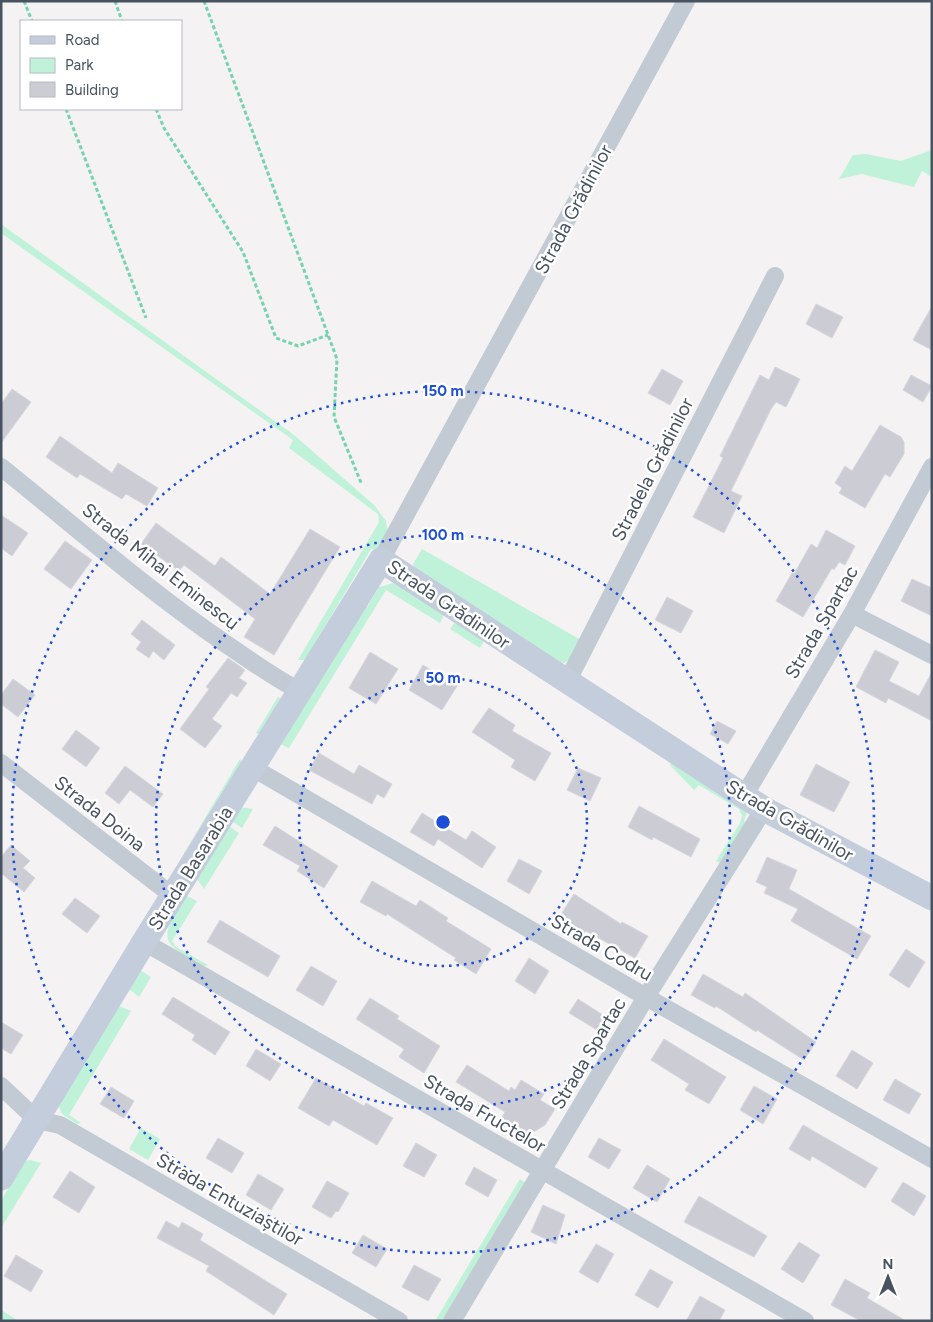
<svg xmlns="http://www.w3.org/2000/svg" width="933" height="1322" viewBox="0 0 933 1322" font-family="Figtree,sans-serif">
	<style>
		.green { fill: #c0f2d9 }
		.building { fill: #cccdd4; stroke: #d6d7de }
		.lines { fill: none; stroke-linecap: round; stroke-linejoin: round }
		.path { stroke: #75d3af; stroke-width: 3; stroke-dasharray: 4 2.5; stroke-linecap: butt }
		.street { stroke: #c2cad4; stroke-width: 18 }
		.secondary { stroke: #c4cddb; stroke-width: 25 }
		.ring { fill: none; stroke: #1d4ed8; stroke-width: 2.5; stroke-dasharray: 2.5 5 }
		.labels { text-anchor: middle; stroke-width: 5; stroke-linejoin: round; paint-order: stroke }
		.street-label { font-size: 19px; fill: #485361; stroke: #fff }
		.centre { fill: #1d4ed8; stroke: #fff; stroke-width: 2.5 }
		.ring-label { font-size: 15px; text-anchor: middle; font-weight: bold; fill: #1d4ed8; stroke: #fff; stroke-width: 5; stroke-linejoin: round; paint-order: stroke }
	</style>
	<rect width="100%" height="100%" fill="#f4f2f2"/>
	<path class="green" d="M 932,150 L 932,177 L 922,171 L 914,187 L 862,174 L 839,179 L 853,155 L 866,154 L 901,161 Z
		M 1,224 L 294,435 L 374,505 L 386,521 L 388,533 L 377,550 L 371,549 L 305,660 L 298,660 L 379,522 L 378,514 L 289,448 L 293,440 L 1,233 Z
		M 422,549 L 581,640 L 570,660 L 564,663 L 559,662 L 416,571 L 413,564 Z
		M 394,583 L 444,614 L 440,623 L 386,590 L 289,748 L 280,744 L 363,606 L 367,607 L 379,587 Z
		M 455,622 L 484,641 L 480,648 L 450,629 Z
		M 278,697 L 281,699 L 259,735 L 256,733 Z
		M 240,759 L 242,762 L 183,855 Z
		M 672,762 L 747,812 L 744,821 L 746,822 L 720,863 L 716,861 L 740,823 L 742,816 L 739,809 L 699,785 L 694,790 L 670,765 Z
		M 239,807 L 253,809 L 242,828 L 230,820 Z
		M 227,825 L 239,833 L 204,889 L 197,879 Z
		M 185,895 L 197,901 L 172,941 L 176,947 L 208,965 L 202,967 C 157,940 161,939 185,895 Z
		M 138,969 L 151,977 L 139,997 L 127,987 Z
		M 119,1006 L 131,1011 L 69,1115 L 81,1123 L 77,1124 L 62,1114 L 58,1104 Z
		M 141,1128 L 160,1139 L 148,1160 L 129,1149 Z
		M 30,1160 L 41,1163 L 1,1228 L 1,1201 L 24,1161 Z
		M 520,1179 L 527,1184 L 442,1321 L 435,1321 Z
		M 1,1310 L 19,1321 L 1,1321 Z"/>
	<path class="building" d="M 816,304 L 843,317 L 832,338 L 806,324 Z
		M 932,306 L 932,350 L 913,340 Z
		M 775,367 L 800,379 L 786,407 L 776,402 L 771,409 L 731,491 L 742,496 L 724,533 L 693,517 L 723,458 L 720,456 L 760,375 L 769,380 Z
		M 662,369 L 683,381 L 670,405 L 648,393 Z
		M 911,375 L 932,386 L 923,402 L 903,390 Z
		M 12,389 L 31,402 L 1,443 L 1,404 Z
		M 880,425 L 901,437 L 904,442 L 904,454 L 890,477 L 885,474 L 865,508 L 839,493 L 842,488 L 835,483 L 845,466 L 852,471 Z
		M 60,436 L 112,473 L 118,463 L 158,488 L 147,506 L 126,494 L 122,499 L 80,474 L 77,478 L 46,457 Z
		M 1,515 L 28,533 L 12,556 L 1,548 Z
		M 156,523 L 215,566 L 221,557 L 270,594 L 310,529 L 340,547 L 274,655 L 244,637 L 255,619 L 184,565 L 179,571 L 141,544 Z
		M 826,530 L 855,546 L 845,565 L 839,562 L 834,570 L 832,568 L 803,617 L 776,601 L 792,573 L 794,574 L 811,544 L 817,548 Z
		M 65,541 L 92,560 L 71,589 L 44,569 Z
		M 912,579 L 932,588 L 932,616 L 901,601 Z
		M 667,597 L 693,611 L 681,633 L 655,620 Z
		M 142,620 L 175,645 L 164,660 L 153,651 L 149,658 L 136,649 L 141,642 L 131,634 Z
		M 875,650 L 899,662 L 889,681 L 919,696 L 932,672 L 932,721 L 888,698 L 886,703 L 856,687 Z
		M 370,652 L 398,669 L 376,704 L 349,688 Z
		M 228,658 L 245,670 L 239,678 L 247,683 L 237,697 L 231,693 L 212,719 L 222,726 L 205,748 L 180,729 L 209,689 L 206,687 Z
		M 423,665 L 457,686 L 442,710 L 409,690 Z
		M 13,679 L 35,695 L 18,717 L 1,704 L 1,695 Z
		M 489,708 L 515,725 L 512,731 L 551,753 L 535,781 L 511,767 L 515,760 L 472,732 Z
		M 717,721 L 736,731 L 728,744 L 710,734 Z
		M 76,730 L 100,748 L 86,767 L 62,749 Z
		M 319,753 L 354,774 L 359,765 L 392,784 L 384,798 L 377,794 L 372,804 L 309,770 Z
		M 816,764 L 850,782 L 834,812 L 800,795 Z
		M 125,766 L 163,794 L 153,807 L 130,790 L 119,804 L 105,793 Z
		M 578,768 L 601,778 L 590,801 L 567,790 Z
		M 639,806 L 700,839 L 691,857 L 653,837 L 652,840 L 628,827 Z
		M 422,813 L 466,840 L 472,831 L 496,847 L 482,868 L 438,839 L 434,846 L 410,832 Z
		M 275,826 L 338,866 L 324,888 L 297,871 L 300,866 L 263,845 Z
		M 11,845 L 30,861 L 23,868 L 35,878 L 24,892 L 1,873 L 1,857 Z
		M 767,857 L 797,870 L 789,889 L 871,936 L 857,959 L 791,921 L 798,909 L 764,893 L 767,887 L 756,882 Z
		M 519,859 L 542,871 L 529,894 L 507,881 Z
		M 372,881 L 416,906 L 420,900 L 448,918 L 446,921 L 491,949 L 476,974 L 454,960 L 456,958 L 387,914 L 386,916 L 360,902 Z
		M 574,894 L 621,924 L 622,922 L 648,936 L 635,958 L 586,931 L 584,933 L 560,916 Z
		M 75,898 L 100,916 L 87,933 L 62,914 Z
		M 220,920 L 280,956 L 268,977 L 207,942 Z
		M 906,949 L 925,962 L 909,988 L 889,975 Z
		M 529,958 L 549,971 L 535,994 L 515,981 Z
		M 311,966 L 337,981 L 323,1006 L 296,990 Z
		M 703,974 L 743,997 L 745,993 L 816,1042 L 804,1060 L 757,1030 L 756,1032 L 716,1006 L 715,1008 L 691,995 Z
		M 173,997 L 230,1032 L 215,1055 L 192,1040 L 195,1035 L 162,1014 Z
		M 370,998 L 399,1016 L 397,1019 L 440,1046 L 424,1073 L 399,1057 L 404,1049 L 356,1019 Z
		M 578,999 L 606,1017 L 597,1030 L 569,1013 Z
		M 1,1022 L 23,1035 L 11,1054 L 1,1048 Z
		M 664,1039 L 726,1077 L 709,1104 L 685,1090 L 689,1084 L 651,1060 Z
		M 256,1049 L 281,1064 L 270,1081 L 246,1066 Z
		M 852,1050 L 873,1063 L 857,1089 L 836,1076 Z
		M 467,1065 L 509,1091 L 511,1087 L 515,1090 L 521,1080 L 544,1094 L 540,1100 L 555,1109 L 545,1125 L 532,1133 L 525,1133 L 501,1119 L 505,1112 L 456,1082 Z
		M 316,1078 L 364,1106 L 366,1103 L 393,1118 L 377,1145 L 333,1120 L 329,1126 L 298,1108 Z
		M 895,1079 L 921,1094 L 909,1114 L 883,1100 Z
		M 754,1086 L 777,1099 L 763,1124 L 740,1110 Z
		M 111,1087 L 134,1101 L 124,1118 L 100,1104 Z
		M 803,1125 L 878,1168 L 865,1188 L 812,1156 L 810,1161 L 789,1149 Z
		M 218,1138 L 244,1153 L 232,1173 L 206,1158 Z
		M 599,1138 L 621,1150 L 609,1169 L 588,1157 Z
		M 416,1143 L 437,1155 L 424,1177 L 403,1166 Z
		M 647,1165 L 670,1179 L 657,1202 L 633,1188 Z
		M 474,1167 L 497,1180 L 488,1197 L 465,1184 Z
		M 70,1171 L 95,1187 L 79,1213 L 53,1197 Z
		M 258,1174 L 284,1189 L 271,1210 L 246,1195 Z
		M 327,1181 L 349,1193 L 338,1212 L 336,1211 L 331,1218 L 312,1207 Z
		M 903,1182 L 926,1196 L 914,1216 L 891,1201 Z
		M 699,1196 L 767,1236 L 754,1257 L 684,1222 Z
		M 543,1205 L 565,1215 L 556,1244 L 531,1232 Z
		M 166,1221 L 179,1228 L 182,1222 L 203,1234 L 200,1240 L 287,1294 L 274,1315 L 206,1271 L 209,1266 L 157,1238 Z
		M 363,1235 L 387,1249 L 376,1267 L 352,1253 Z
		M 799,1242 L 820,1255 L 803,1283 L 781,1269 Z
		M 596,1244 L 614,1254 L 598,1283 L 579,1272 Z
		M 16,1255 L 43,1271 L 31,1292 L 4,1276 Z
		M 414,1265 L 441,1279 L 428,1301 L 402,1287 Z
		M 650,1269 L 673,1282 L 658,1308 L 635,1295 Z
		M 845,1279 L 870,1293 L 867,1298 L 906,1321 L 861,1321 L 831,1305 Z
		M 700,1296 L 725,1310 L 719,1321 L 686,1321 Z"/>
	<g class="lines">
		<path class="path" d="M 24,1 L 32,21
			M 115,1 L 122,21
			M 204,1 L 337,359 L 334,417 L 362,485
			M 66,109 L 146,318
			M 156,109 L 164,128 L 243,252 L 276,338 L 298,346 L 328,335"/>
		<path class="street" d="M 1,467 C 76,527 147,590 226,644 C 250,660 274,678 300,691
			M 381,560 L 686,1
			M 852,614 L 932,655
			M 567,682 L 775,276
			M 1,763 L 173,896
			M 253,768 L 646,997 L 932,1159
			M 744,796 L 852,614 L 932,467
			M 144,942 L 805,1321
			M 1,1086 L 37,1120 L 60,1125 L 399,1321
			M 452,1321 L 646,997 L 764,809"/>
		<path class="secondary" d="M 1,1178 L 144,942 L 381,560 L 764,809 L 932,898"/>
	</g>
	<g class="ring">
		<circle cx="443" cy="822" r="144"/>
		<circle cx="443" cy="822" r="287"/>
		<circle cx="443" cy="822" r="431"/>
	</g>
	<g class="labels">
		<g class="street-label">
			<text transform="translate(573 209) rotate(-62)" y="7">Strada Grădinilor</text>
			<text transform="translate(652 469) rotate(-63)" y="7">Stradela Grădinilor</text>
			<text transform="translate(161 566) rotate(38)" y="7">Strada Mihai Eminescu</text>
			<text transform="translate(449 604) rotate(34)" y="7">Strada Grădinilor</text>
			<text transform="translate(821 622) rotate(-60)" y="7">Strada Spartac</text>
			<text transform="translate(100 813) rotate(38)" y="7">Strada Doina</text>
			<text transform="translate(790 820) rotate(30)" y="7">Strada Grădinilor</text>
			<text transform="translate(190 868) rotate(-58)" y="7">Strada Basarabia</text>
			<text transform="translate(602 947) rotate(30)" y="7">Strada Codru</text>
			<text transform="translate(588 1053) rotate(-59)" y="7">Strada Spartac</text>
			<text transform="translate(485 1113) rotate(30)" y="7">Strada Fructelor</text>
			<text transform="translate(230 1199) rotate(30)" y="7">Strada Entuziaștilor</text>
		</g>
	</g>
	<circle cx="443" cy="822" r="8" class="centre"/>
	<g class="ring-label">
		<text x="443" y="396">150 m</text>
		<text x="443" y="540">100 m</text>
		<text x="443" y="683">50 m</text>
	</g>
	<rect width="933" height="1322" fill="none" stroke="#485361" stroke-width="5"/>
	<rect x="20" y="20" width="162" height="90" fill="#ffffff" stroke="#b6bac0"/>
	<rect x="30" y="36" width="25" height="8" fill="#c4cddb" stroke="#b6bac0"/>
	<text x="65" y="45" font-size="15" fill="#485361">Road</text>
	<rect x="30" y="58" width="25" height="15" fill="#c0f2d9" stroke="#b6bac0"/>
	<text x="65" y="70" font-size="15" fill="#485361">Park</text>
	<rect x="30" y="82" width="25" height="15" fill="#cccdd4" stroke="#b6bac0"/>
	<text x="65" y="95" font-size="15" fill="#485361">Building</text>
	<g transform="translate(888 1277)" stroke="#ffffff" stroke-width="4" paint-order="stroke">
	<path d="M0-4L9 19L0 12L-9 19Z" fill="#485361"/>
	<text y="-8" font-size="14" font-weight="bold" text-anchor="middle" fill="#485361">N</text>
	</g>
</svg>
